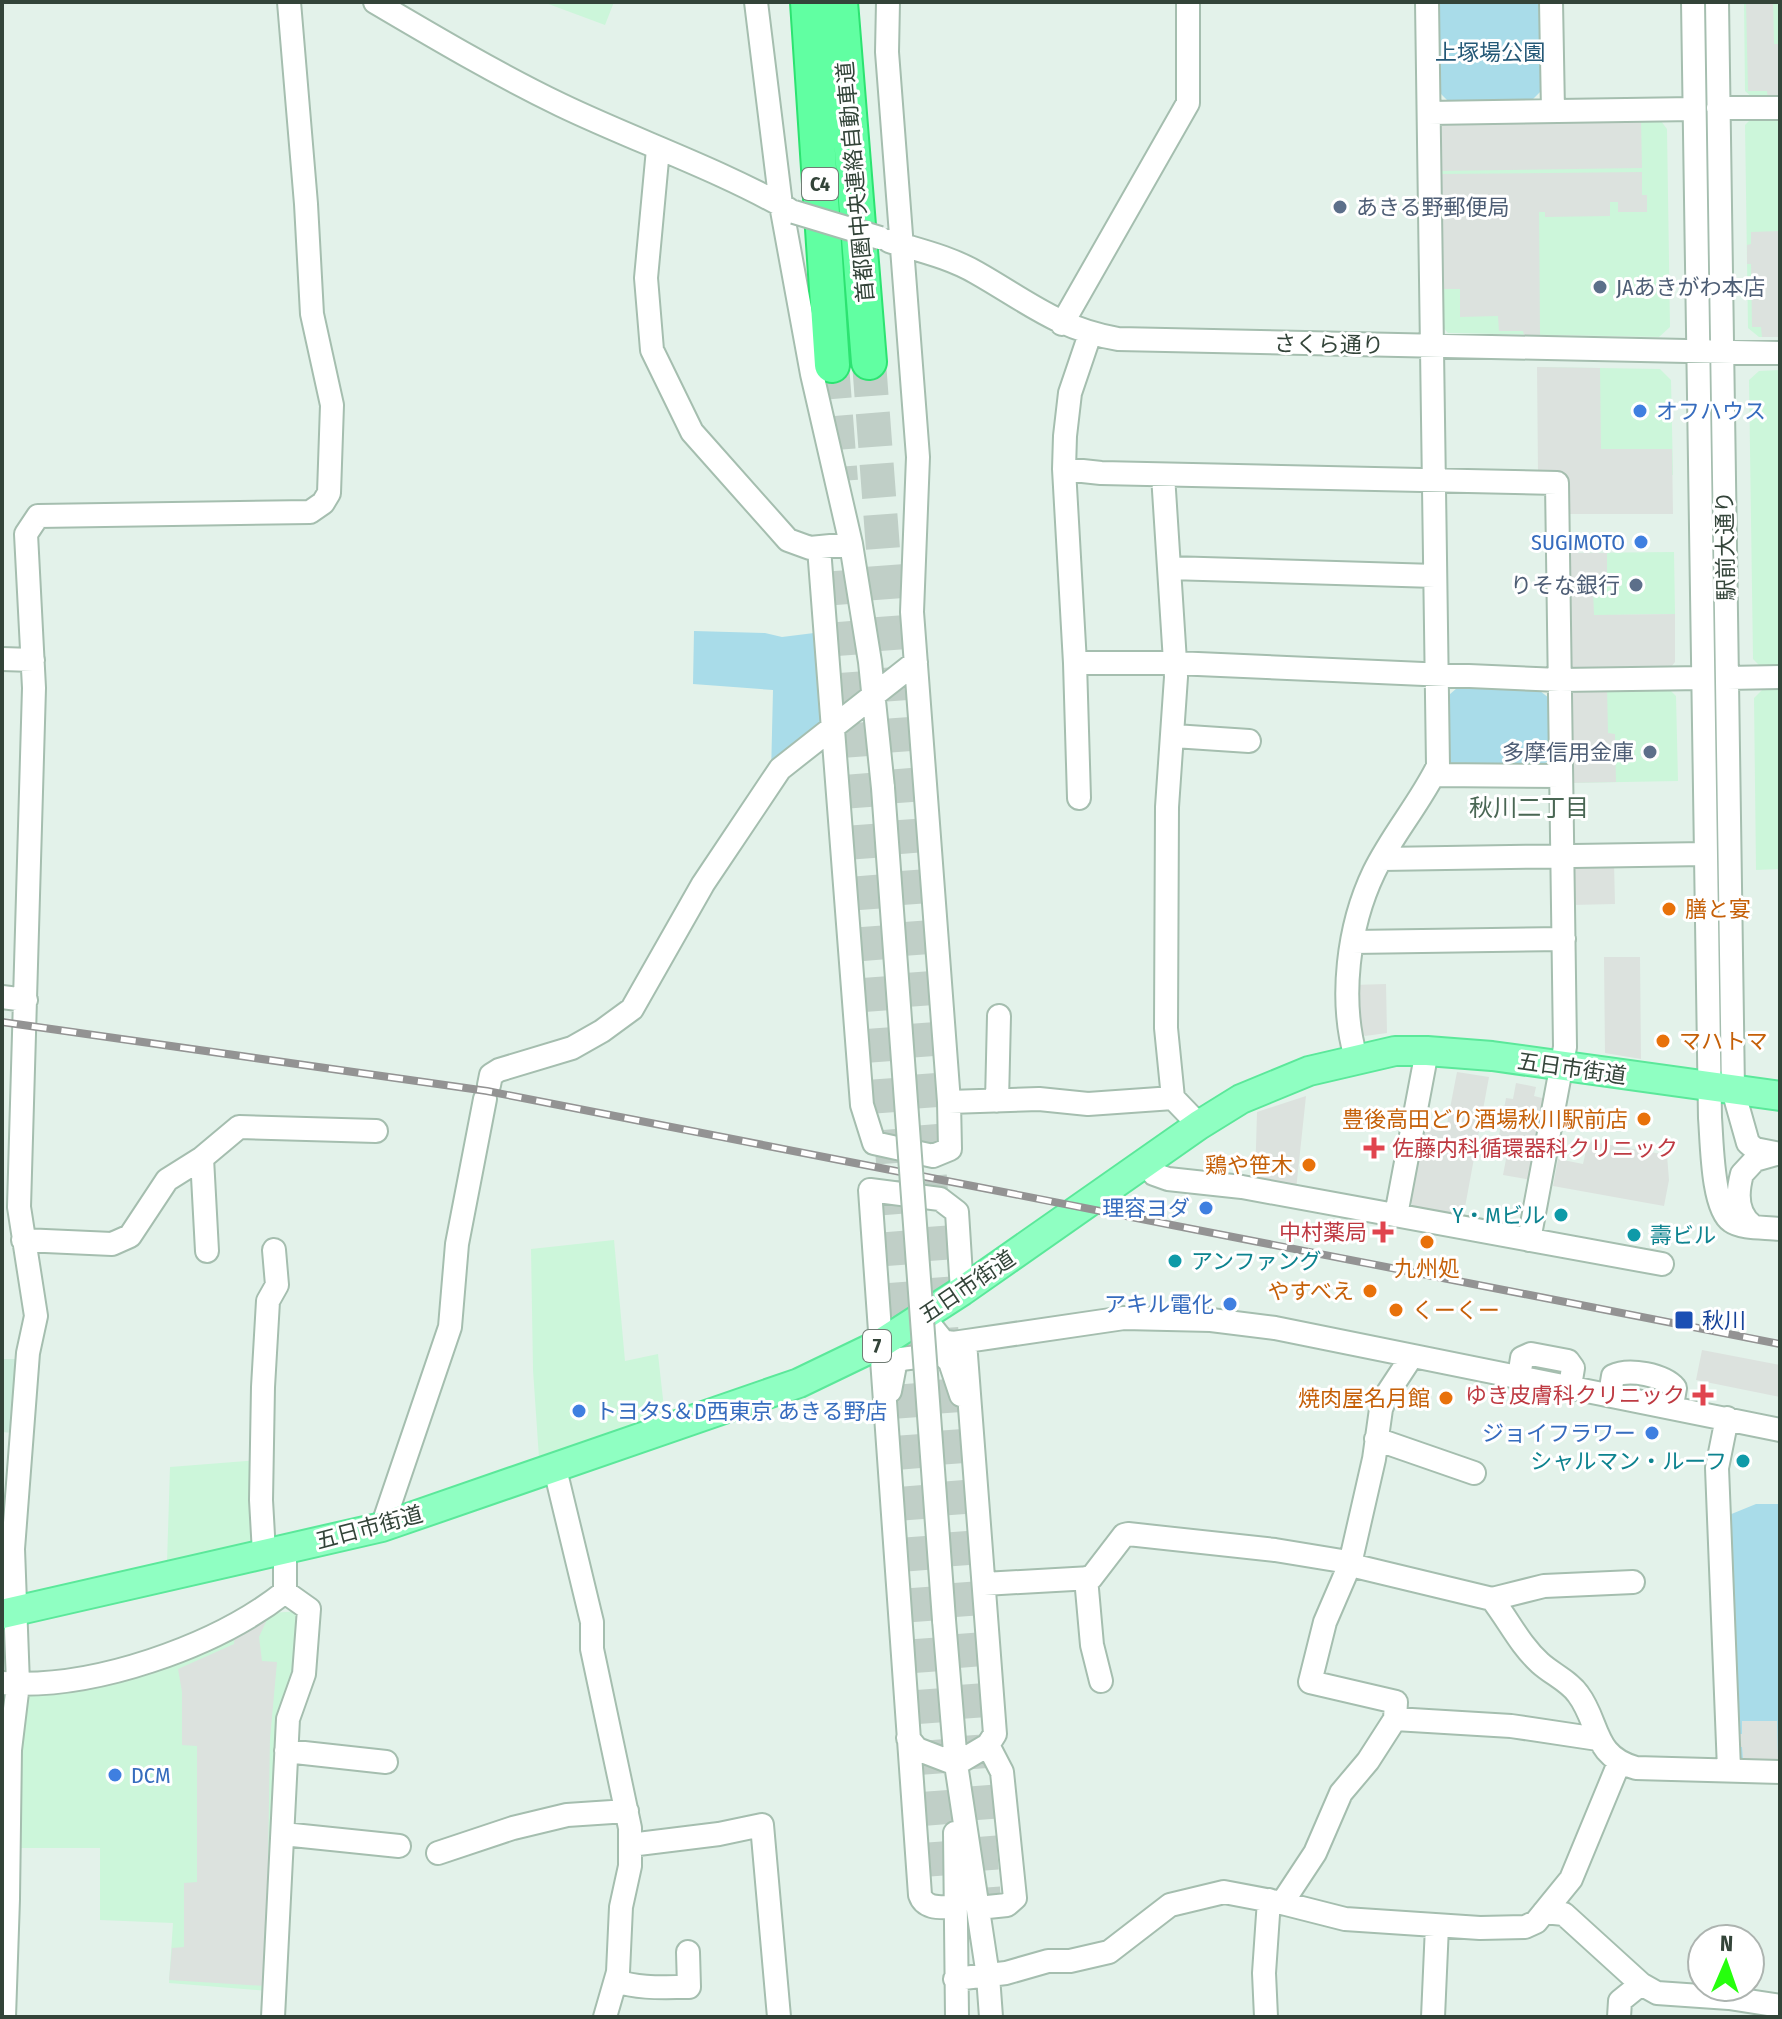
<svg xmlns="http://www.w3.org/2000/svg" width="1782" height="2019" viewBox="0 0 1782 2019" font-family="'Fira Sans Condensed','Noto Sans JP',sans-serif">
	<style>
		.commercial { fill: #ccf6da }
		.education { fill: #ccecdb }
		.green { fill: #a9dce9 }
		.parking { fill: #dce2de }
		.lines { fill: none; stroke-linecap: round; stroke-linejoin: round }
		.highway-tunnel { stroke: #c0cfc7; stroke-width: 34; stroke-dasharray: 34 17; stroke-linecap: butt }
		.minor-casing { stroke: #a5beaf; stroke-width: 26 }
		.major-casing { stroke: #5be89a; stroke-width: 32 }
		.highway-casing { stroke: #2ce371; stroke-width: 38 }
		.minor { stroke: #fff; stroke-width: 22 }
		.major { stroke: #8fffc2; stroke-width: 28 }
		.highway { stroke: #61ffa2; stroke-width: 34 }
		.rail-casing { stroke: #939393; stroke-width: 8 }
		.rail { stroke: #fff; stroke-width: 5; stroke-dasharray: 15; stroke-linecap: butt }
		.minor-bridge-casing { stroke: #a5beaf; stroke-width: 26; stroke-linecap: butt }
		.minor-bridge { stroke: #fff; stroke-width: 22 }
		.service-dot { fill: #5c6f8a; stroke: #fff; stroke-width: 3 }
		.shop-dot { fill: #3f7fe0; stroke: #fff; stroke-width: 3 }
		.food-dot { fill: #e8710a; stroke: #fff; stroke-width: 3 }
		.health-dot { fill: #e0444e; stroke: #fff; stroke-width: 3 }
		.culture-dot { fill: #0f9aa8; stroke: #fff; stroke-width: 3 }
		.transit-dot { fill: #1a4fb4; stroke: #fff; stroke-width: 3 }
		.labels { text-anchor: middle; stroke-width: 6; stroke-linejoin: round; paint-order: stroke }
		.shield { fill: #fff; stroke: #707c74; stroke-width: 2 }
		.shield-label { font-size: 20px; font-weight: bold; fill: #334439 }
		.park-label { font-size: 22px; fill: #255977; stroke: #fff }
		.street-label { font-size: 22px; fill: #334439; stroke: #fff }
		.service-label { font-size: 22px; fill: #4e5e75; stroke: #fff; text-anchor: start }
		.shop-label { font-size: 22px; fill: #366cbe; stroke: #fff; text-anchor: end }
		.food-label { font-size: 22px; fill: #c56008; stroke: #fff; text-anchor: end }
		.health-label { font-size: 22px; fill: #be3a42; stroke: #fff; text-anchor: end }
		.culture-label { font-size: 22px; fill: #0d838f; stroke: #fff; text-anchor: end }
		.transit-label { font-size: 22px; fill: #164399; stroke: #fff; text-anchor: start }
		.neighbourhood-label { font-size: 24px; fill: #4a6754; stroke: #fff }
	</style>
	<rect width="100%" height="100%" fill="#e3f2ea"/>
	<path class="commercial" d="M 543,2 L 614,2 L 605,25 Z
		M 1744,2 L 1780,2 L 1780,99 L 1755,100 L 1745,91 Z
		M 1780,116 L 1780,337 L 1759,337 L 1748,328 L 1745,125 L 1753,117 Z
		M 1658,117 L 1667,129 L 1670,327 L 1659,337 L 1448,333 L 1439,323 L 1437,130 L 1446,121 Z
		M 1537,367 L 1660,369 L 1671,380 L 1673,475 L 1566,475 Z
		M 1780,370 L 1780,667 L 1762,668 L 1753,659 L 1749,380 L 1759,371 Z
		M 1674,552 L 1675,614 L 1612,615 L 1613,672 L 1568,553 Z
		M 1667,687 L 1676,696 L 1678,781 L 1569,783 L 1578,688 Z
		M 1780,688 L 1780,869 L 1756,870 L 1754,698 L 1763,689 Z
		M 614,1240 L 625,1361 L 658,1354 L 664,1408 L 660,1415 L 539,1458 L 533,1370 L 531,1249 Z
		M 258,1460 L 261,1540 L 167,1563 L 170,1467 Z
		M 302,1611 L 268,1991 L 169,1983 L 173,1923 L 100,1920 L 100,1848 L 17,1848 L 17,1750 L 26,1690 L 270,1613 Z"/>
	<path class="education" d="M 2,1359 L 17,1359 L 13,1433 L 2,1432 Z"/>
	<path class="green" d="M 1439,2 L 1540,2 L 1541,91 L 1531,101 L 1449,102 L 1441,94 Z
		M 694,631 L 765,633 L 782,637 L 814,633 L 821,731 L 771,775 L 773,690 L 693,684 Z
		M 1457,688 L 1540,691 L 1549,698 L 1550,759 L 1542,766 L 1446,765 L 1447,753 L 1450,752 L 1449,695 Z
		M 1756,1504 L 1780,1504 L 1780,1766 L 1740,1764 L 1735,1759 L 1729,1515 Z"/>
	<path class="parking" d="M 1746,2 L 1773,2 L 1774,44 L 1780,44 L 1780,99 L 1768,100 L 1767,91 L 1748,91 Z
		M 1543,119 L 1558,119 L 1558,123 L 1641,121 L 1642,168 L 1437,171 L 1437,130 L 1444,124 L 1542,123 Z
		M 1642,172 L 1642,195 L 1647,195 L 1647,212 L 1618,212 L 1618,202 L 1610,202 L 1610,216 L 1545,217 L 1545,212 L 1539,212 L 1540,335 L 1524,335 L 1523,331 L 1499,331 L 1498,316 L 1460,317 L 1460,289 L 1439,289 L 1438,174 Z
		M 1780,231 L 1780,337 L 1762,337 L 1761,327 L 1752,327 L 1751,264 L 1747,264 L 1747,245 L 1751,244 L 1751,232 Z
		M 1537,367 L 1600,368 L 1601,449 L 1672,449 L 1673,514 L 1566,514 L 1566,475 L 1538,474 Z
		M 1568,553 L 1607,553 L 1607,589 L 1593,590 L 1594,615 L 1675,614 L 1675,662 L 1667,672 L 1577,673 L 1569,664 Z
		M 1578,688 L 1607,688 L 1608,733 L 1615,734 L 1616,782 L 1569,783 L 1568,699 Z
		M 1579,863 L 1614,863 L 1615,904 L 1572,905 L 1572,871 Z
		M 1604,957 L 1640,957 L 1641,1059 L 1605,1053 Z
		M 1386,984 L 1387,1033 L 1365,1036 L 1355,1029 L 1353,985 Z
		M 1457,1072 L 1489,1077 L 1463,1218 L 1414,1209 L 1409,1197 L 1422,1125 L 1446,1129 Z
		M 1516,1083 L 1536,1087 L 1534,1096 L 1546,1099 L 1531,1180 L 1503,1175 L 1507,1154 L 1496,1152 L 1506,1098 L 1513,1099 Z
		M 1306,1096 L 1296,1190 L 1255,1182 L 1257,1112 Z
		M 1588,1141 L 1667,1155 L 1669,1180 L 1664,1206 L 1553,1186 L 1558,1159 L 1583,1164 Z
		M 1702,1350 L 1780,1365 L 1780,1397 L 1696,1380 Z
		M 270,1613 L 259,1637 L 262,1661 L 277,1662 L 270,1739 L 266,1986 L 169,1980 L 172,1948 L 184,1947 L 184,1883 L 197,1882 L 197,1746 L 182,1745 L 182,1692 L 178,1669 L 234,1644 L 235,1632 Z
		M 1742,1721 L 1777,1721 L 1778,1759 L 1743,1759 L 1742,1747 L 1739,1747 L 1738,1734 L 1742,1734 Z"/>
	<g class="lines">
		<path class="highway-tunnel" d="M 869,362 L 984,1901
			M 832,365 L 841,481
			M 848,570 L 948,1885"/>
		<defs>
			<path id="minor" d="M 375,2 C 436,38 497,74 561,105 C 636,141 716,168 788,209
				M 756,2 L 781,205 L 812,374 L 851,544 L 870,662 L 883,788
				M 1551,2 L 1553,111
				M 1693,2 L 1710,1118 C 1712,1141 1712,1208 1731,1221 C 1742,1229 1766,1227 1780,1229
				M 1717,2 L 1733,1090 L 1748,1143 L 1755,1149 L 1780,1154
				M 1718,108 L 1780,108
				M 1429,113 L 1694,109
				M 658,149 L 646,278 L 652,350 L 692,432 L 788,540 L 810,548 L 851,544
				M 889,241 C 918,250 950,257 977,273 C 1028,302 1057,328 1118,339 L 1780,353
				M 1062,324 L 1188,103 L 1188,2
				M 1090,334 L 1070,393 L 1065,436 L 1064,469 L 1075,663 L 1175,663 L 1560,680 L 1703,678
				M 1064,469 L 1101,473 L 1557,483 L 1565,1047 L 1529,1240
				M 1163,475 L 1176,677 L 1167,807 L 1166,1028 L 1173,1098 L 1199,1125
				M 819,548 L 862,1105 L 874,1143 L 933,1156 L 950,1149 L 949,1102 L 912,612 L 918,457 L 887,52 L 888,2
				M 1169,568 L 1435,576
				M 2,659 L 33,660
				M 1075,663 L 1079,798
				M 1727,678 L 1780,677
				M 1174,736 L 1249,741
				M 1434,775 L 1561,776
				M 1382,859 L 1705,854
				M 1353,942 L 1564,939
				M 2,997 L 26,1000
				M 1356,1058 C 1339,1000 1348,926 1374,872 C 1392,835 1420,803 1438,766 L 1427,2
				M 489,1085 L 491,1075 L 499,1070 L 572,1048 L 602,1031 L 632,1009 L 703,884 L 780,769 L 916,662
				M 997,1101 L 999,1016
				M 949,1102 L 1039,1099 L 1088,1104 L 1173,1098
				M 202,1158 L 207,1251
				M 1146,1163 L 1154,1174 L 1168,1179 L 1242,1187 L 1662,1264
				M 1396,1215 L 1427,1051
				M 1753,1226 C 1736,1214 1737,1192 1742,1174 L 1755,1160 L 1776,1154
				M 23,1240 L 112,1244 L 130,1236 L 167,1180 L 202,1158 L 239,1127 L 376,1131
				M 923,1316 L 943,1341 L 953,1343 L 1124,1318 L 1211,1320 L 1275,1328 L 1780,1430
				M 1519,1377 L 1522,1358 L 1531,1354 L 1568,1361 L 1573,1368 L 1570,1386
				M 890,1391 L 895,1365 L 901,1359 L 942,1354 L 950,1362 L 961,1395
				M 1610,1394 L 1613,1376 C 1629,1368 1664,1375 1675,1388 L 1672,1406
				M 1727,1418 L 1717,1468 L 1729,1769
				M 1376,1439 L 1474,1473
				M 555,1469 L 592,1622 L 592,1649 L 630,1828 L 630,1866 L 621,1907 L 618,1972 L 605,2017
				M 382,1527 L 450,1327 L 457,1244 L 485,1099
				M 264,1553 L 261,1500 L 263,1387 L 268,1301 L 277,1285 L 274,1250
				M 1086,1578 L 1092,1645 L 1101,1681
				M 984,1584 L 1091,1578 L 1124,1535 L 1128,1534 L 1275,1550 L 1342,1561 L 1359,1567 L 1492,1599 C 1509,1621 1520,1645 1540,1663 C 1552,1674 1569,1681 1578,1694 C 1600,1723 1592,1756 1636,1768 L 1780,1772
				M 1492,1599 L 1544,1586 L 1633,1582
				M 944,1620 L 956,1764 L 988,1976 L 991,2017
				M 2,1683 C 92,1690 215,1647 285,1592 L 285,1548
				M 1395,1719 L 1396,1702 L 1310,1682 L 1325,1622 L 1350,1564 L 1374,1459 L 1381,1409 L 1387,1394 L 1412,1356
				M 908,1738 L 917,1749 L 956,1764 L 988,1745 L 995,1734 L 965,1342
				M 286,1751 L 386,1762
				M 955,1833 L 957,2017
				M 283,1834 L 399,1846
				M 630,1845 L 719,1834 L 762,1825 L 779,2017
				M 438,1853 L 513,1828 L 567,1815 L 627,1811
				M 1282,1903 L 1315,1853 L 1341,1793 L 1368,1761 L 1395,1719 L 1511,1726 L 1598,1739
				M 955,1907 C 942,1907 925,1910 920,1895 L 870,1190 L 940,1199 L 957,1212 L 962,1291
				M 978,1908 L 1007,1905 L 1015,1898 L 1002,1772 L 988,1745
				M 1544,1912 L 1564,1914 L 1641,1984 L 1657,1993 L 1729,1998 L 1780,2006
				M 955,1979 L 1006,1973 L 1048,1961 L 1070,1961 L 1109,1952 L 1170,1905 L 1224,1892 L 1282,1903 L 1345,1919 L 1480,1928 L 1525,1927 L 1536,1922 L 1571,1879 L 1619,1763
				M 616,1981 C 640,1989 664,1987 689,1987 L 688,1952
				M 4,2017 L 8,1899 L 10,1750 L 18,1684 L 13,1549 L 28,1353 L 36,1316 L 19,1207 L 34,688 L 26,534 L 38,516 L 310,512 L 323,503 L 329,493 L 332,405 L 312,314 L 306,204 L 289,2
				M 273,2017 L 288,1719 L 304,1674 L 309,1609 L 285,1592
				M 1266,2017 L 1264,1973 L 1269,1900
				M 1433,2017 L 1437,1926
				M 1619,2017 L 1620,2001 L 1641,1984"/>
			<path id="major" d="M 2,1614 L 382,1527 L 799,1383 L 880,1344 L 962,1291 L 1199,1125 L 1241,1099 L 1309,1071 L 1395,1051 L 1427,1051 L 1492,1056 L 1780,1096"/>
			<path id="highway" d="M 808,2 L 832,365
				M 840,2 L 869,362"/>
		</defs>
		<use href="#minor" class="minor-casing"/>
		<use href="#major" class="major-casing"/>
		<use href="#highway" class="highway-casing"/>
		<use href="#minor" class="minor"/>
		<use href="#major" class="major"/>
		<use href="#highway" class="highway"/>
		<defs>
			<path id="rail" d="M 2,1022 L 487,1091 L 1780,1344"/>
		</defs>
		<use href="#rail" class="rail-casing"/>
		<use href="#rail" class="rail"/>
		<defs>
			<path id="minor-bridge" d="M 794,212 L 880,238
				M 883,788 L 944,1620"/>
		</defs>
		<use href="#minor-bridge" class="minor-bridge-casing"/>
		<use href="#minor-bridge" class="minor-bridge"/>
	</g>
	<g class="service-dot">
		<circle cx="1340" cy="207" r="8"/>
		<circle cx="1600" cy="287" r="8"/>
		<circle cx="1636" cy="585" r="8"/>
		<circle cx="1650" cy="752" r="8"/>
	</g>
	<g class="shop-dot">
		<circle cx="1640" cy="411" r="8"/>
		<circle cx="1641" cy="542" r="8"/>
		<circle cx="1206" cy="1208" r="8"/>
		<circle cx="1230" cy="1304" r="8"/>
		<circle cx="579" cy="1411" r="8"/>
		<circle cx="1652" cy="1433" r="8"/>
		<circle cx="115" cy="1775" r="8"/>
	</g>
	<g class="food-dot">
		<circle cx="1669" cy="909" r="8"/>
		<circle cx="1663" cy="1041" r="8"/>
		<circle cx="1644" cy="1119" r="8"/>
		<circle cx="1309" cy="1165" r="8"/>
		<circle cx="1427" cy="1242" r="8"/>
		<circle cx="1370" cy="1291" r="8"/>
		<circle cx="1396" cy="1310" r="8"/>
		<circle cx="1446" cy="1398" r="8"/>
	</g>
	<g class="health-dot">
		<path d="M1370 1136h8v8h8v8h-8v8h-8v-8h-8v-8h8z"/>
		<path d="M1379 1220h8v8h8v8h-8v8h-8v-8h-8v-8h8z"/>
		<path d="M1699 1383h8v8h8v8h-8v8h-8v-8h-8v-8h8z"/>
	</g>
	<g class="culture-dot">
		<circle cx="1561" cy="1215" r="8"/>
		<circle cx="1634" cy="1235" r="8"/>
		<circle cx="1175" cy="1261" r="8"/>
		<circle cx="1743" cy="1461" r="8"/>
	</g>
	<rect class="transit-dot" x="1674" y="1310" width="20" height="20" rx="4"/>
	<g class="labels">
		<g class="shield">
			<rect x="802" y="168" width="36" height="32" rx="6"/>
			<rect x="863" y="1330" width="28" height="32" rx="6"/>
		</g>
		<g class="shield-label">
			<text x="820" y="191">C4</text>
			<text x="877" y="1353">7</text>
		</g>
		<g class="park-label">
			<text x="1490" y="60">上塚場公園</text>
		</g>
		<g class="street-label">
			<text transform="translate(855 182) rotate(-95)" y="8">首都圏中央連絡自動車道</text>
			<text transform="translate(1329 344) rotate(1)" y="8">さくら通り</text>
			<text transform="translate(1725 546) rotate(-91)" y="8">駅前大通り</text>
			<text transform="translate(1572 1068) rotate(8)" y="8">五日市街道</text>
			<text transform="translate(967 1286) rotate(-34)" y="8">五日市街道</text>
			<text transform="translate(369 1527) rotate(-15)" y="8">五日市街道</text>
		</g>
		<g class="service-label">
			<text x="1356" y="215">あきる野郵便局</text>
			<text x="1616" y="295">JAあきがわ本店</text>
			<text x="1620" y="593" text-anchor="end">りそな銀行</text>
			<text x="1634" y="760" text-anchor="end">多摩信用金庫</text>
		</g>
		<g class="shop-label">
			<text x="1656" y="419" text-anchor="start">オフハウス</text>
			<text x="1625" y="550">SUGIMOTO</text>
			<text x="1190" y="1216">理容ヨダ</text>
			<text x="1214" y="1312">アキル電化</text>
			<text x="595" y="1419" text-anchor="start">トヨタS＆D西東京 あきる野店</text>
			<text x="1636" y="1441">ジョイフラワー</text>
			<text x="131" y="1783" text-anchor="start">DCM</text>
		</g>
		<g class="food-label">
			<text x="1685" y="917" text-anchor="start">膳と宴</text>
			<text x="1679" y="1049" text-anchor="start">マハトマ</text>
			<text x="1628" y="1127">豊後高田どり酒場秋川駅前店</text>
			<text x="1293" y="1173">鶏や笹木</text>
			<text x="1427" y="1276" text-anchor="middle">九州処</text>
			<text x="1354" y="1299">やすべえ</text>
			<text x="1412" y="1318" text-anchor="start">くーくー</text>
			<text x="1430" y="1406">焼肉屋名月館</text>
		</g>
		<g class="health-label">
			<text x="1392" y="1156" text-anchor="start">佐藤内科循環器科クリニック</text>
			<text x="1367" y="1240">中村薬局</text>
			<text x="1685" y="1403">ゆき皮膚科クリニック</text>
		</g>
		<g class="culture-label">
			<text x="1545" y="1223">Y・Mビル</text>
			<text x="1650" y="1243" text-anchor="start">壽ビル</text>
			<text x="1191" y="1269" text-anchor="start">アンファング</text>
			<text x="1727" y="1469">シャルマン・ルーフ</text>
		</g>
		<g class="transit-label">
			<text x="1702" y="1328">秋川</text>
		</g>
		<g class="neighbourhood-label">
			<text x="1529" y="816">秋川二丁目</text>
		</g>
	</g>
	<rect width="1782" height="2019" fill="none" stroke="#334439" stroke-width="8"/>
	<g transform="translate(1726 1963) rotate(2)"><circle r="38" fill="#ffffff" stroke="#adb4b0" stroke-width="2"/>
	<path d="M0-6L14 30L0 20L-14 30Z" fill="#26ff0d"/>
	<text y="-12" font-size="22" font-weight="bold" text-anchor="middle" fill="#334439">N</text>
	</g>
</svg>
